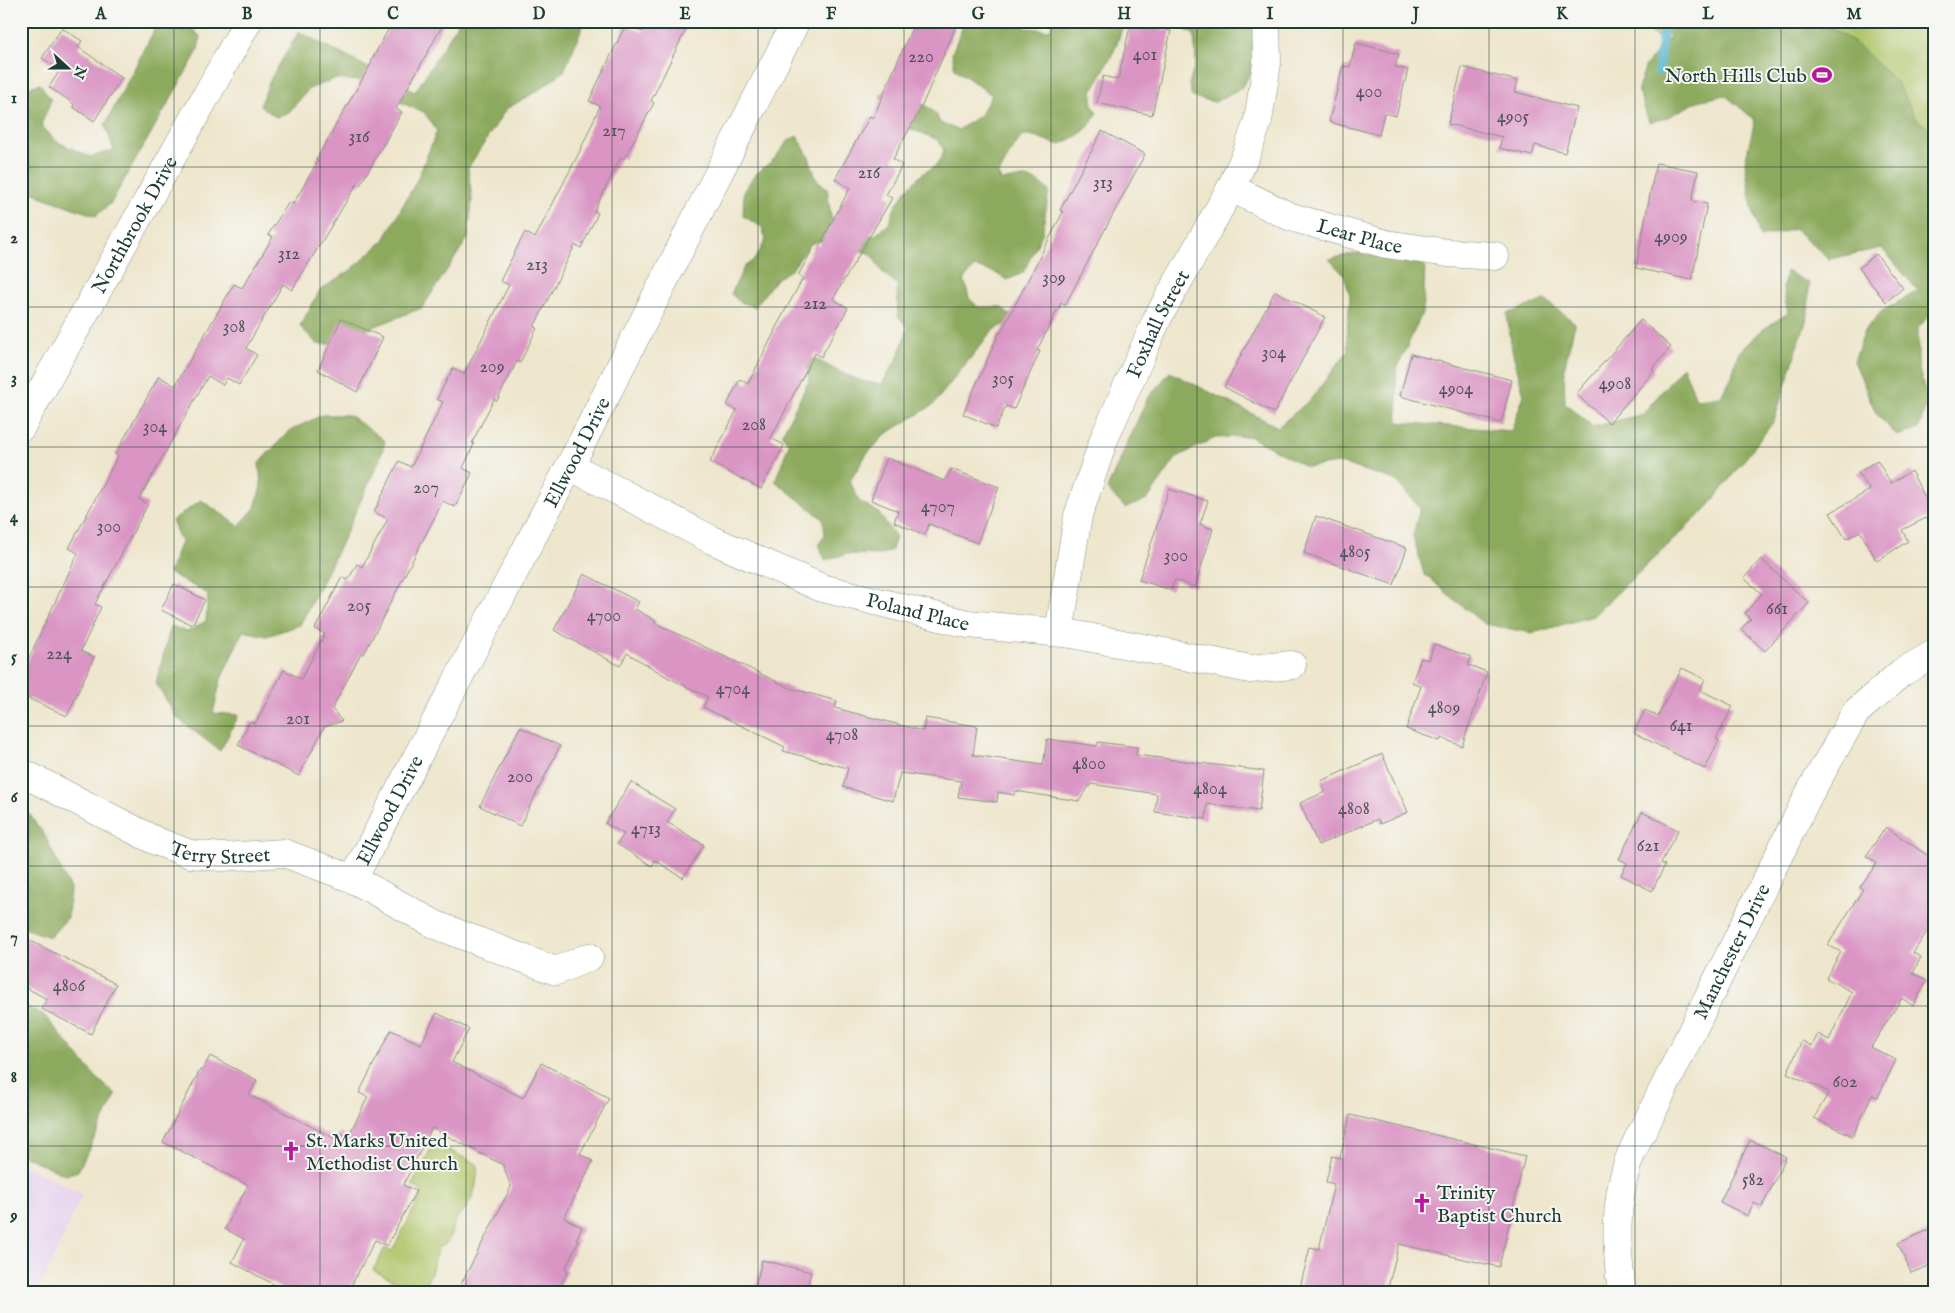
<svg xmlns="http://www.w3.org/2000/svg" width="1955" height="1313" viewBox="0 0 1955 1313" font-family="'IM FELL English',serif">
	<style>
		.built { fill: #e7d2ef }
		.green { fill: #b0c569; stroke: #68814e }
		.forest { fill: #8caa5d; stroke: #567448 }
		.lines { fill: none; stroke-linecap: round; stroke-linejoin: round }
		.stream { stroke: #53b6d2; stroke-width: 9 }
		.building { fill: #da95c5 }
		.minor-casing { stroke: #869280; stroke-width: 29 }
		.minor { stroke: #fff; stroke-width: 28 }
		.grid { fill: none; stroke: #1f3d34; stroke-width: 1; stroke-opacity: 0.55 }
		.labels { text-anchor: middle; stroke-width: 4; stroke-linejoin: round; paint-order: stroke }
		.number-label { font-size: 18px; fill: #4e5358 }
		.poi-label { font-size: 20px; fill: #1f3d34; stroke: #f6f6f2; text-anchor: start }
		.street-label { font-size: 20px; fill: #1f3d34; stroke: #f6f6f2 }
		.neatline { fill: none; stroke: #1f3d34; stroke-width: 2 }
		.grid-label { font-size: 16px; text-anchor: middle; font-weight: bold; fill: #1f3d34 }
	</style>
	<rect width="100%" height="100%" fill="#f6f6f2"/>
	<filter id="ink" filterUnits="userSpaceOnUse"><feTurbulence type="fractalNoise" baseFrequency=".02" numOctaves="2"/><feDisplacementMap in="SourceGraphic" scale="10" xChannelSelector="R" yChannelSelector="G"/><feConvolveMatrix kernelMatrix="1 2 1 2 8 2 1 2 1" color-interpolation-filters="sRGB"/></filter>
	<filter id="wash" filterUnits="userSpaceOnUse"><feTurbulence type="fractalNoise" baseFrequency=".0096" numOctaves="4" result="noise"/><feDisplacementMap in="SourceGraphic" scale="20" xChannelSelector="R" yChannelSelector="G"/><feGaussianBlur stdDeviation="1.12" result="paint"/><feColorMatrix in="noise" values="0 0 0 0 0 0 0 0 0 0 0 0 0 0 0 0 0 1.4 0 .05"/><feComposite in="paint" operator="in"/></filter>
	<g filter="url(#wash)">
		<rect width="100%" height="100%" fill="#eee6cc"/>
		<path class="built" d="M 21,1164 L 82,1194 L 39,1292 L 21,1292 Z"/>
		<path class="green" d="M 1635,21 L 1934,21 L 1934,226 L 1785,129 Z
			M 434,1143 L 477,1164 C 478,1181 475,1196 465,1210 C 461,1214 457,1217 455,1222 C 450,1232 451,1246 438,1247 L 431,1273 L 421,1292 L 414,1292 L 373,1270 L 385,1248 L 392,1251 L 423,1192 L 412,1185 Z"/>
		<path class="forest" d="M 159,21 L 183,21 L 200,36 L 198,51 L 111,203 L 96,216 L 45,198 L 21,187 L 21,89 L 40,84 L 51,100 L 41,125 L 56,141 L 90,157 L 114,150 L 105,125 Z
			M 458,21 L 581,21 L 583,26 L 564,71 L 536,92 L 506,109 L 468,168 L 472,200 L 468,238 L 422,308 L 368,329 L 344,344 L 317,344 L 300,326 L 320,290 L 351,270 L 384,240 L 418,178 L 437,131 L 424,112 L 404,104 L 366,81 L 335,79 L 309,89 L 289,112 L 276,117 L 260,106 L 271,78 L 299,32 L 415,92 L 457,25 Z
			M 965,21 L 1015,21 L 1026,28 L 1050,30 L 1053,21 L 1129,21 L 1122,29 L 1114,51 L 1092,91 L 1092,104 L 1097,113 C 1088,132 1077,136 1059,145 L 1034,136 L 1021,137 L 1010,153 L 998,176 L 1003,181 C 1022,176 1035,176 1049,191 L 1042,234 L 1023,273 L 1007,280 L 994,272 L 975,267 L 964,279 L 969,298 L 978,307 L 1001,307 L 1013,318 L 1007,323 L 992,331 L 933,405 L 886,434 L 866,455 L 850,481 L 859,501 L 878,512 L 896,537 L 892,550 L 879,555 L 847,554 L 825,560 L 819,544 L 825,535 L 823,519 L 775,481 L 789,444 L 782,434 L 809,381 L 807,370 L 810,360 L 815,359 C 837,370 857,383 882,384 L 898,357 L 908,328 L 898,316 L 897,284 L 883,273 L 871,254 L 825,240 L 811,243 L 792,269 L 775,280 L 755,307 L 740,302 L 731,294 L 744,267 L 755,259 L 766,240 L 762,227 L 743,216 L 744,190 L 754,176 L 774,159 L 788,141 L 797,136 L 809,157 L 816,179 L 827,188 L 831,218 L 859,234 L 874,236 L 889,224 L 896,205 L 908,188 L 922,174 L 937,165 L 944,151 L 938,140 L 887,119 L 881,107 L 881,94 C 897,91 922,101 934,112 C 937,114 938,119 940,123 L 958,130 L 979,116 L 992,95 L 955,69 L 952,53 Z
			M 1145,21 L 1254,21 L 1255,67 L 1241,88 L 1215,102 L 1192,97 L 1189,84 L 1196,62 L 1194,34 L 1177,26 Z
			M 1650,21 L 1821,21 L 1859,46 L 1896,82 L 1918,121 L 1934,131 L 1934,310 L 1918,328 L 1918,365 L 1927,401 L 1919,429 L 1897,436 L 1876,413 L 1854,361 L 1865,330 L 1882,311 L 1918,291 L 1882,248 L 1829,259 L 1795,229 L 1760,237 L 1750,198 L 1745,162 L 1755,120 L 1725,95 L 1698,101 L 1666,118 L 1649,122 L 1638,89 L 1646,65 L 1672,36 Z
			M 1357,253 L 1425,265 L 1423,311 L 1396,371 L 1398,422 L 1511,431 L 1524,395 L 1512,350 L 1507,314 L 1545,300 L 1575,323 L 1564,369 L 1565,403 L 1593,427 L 1643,414 L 1683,366 L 1696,399 L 1721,396 L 1732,376 L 1738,353 L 1761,331 L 1788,313 L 1783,289 L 1786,271 L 1809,283 L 1808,315 L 1774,421 L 1709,506 L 1593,616 L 1533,633 L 1484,624 L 1424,574 L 1413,536 L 1420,508 L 1395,480 L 1340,463 L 1307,467 L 1249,436 L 1215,438 L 1177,457 L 1147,500 L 1125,508 L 1107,489 L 1147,399 L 1170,372 L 1278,427 L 1310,400 L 1348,351 L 1347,334 L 1350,296 L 1344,275 L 1329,259 Z
			M 322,415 L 349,415 L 385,441 L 380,459 L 338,550 L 300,625 L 267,636 L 243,631 L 221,679 L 213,713 L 239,715 L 220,751 L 177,718 L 156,683 L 171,626 L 187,632 L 206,621 L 208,594 L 169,573 L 181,542 L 172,521 L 201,500 L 239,526 L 255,508 L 261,486 L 259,463 L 289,431 Z
			M 21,811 L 27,811 L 45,836 L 70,889 L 68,917 L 50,937 L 21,927 Z
			M 21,1005 L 43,1014 L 96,1077 L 116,1095 L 78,1171 L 65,1175 L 21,1154 Z"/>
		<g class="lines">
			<path class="stream" d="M 1658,71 L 1664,21"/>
		</g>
		<g id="blocks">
			<path class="building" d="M 393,21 L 445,21 L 396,109 L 402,112 L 360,185 L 357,184 L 292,290 L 283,284 L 246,348 L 257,355 L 239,385 L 227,378 L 223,385 L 208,376 L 139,499 L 148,504 L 95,604 L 101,607 L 81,651 L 94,657 L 67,716 L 21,695 L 21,675 L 78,553 L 69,548 L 118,456 L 115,455 L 159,376 L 175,386 L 234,284 L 242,288 L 273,237 L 268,235 L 289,202 L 293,204 L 318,161 L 316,160 L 372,62 L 371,61 Z
				M 647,21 L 690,21 L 651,101 L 654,103 L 624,159 L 621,157 L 594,211 L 598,213 L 581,248 L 575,245 L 534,327 L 537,328 L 520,363 L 517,361 L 497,401 L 494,399 L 472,443 L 474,444 L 463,468 L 472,473 L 455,507 L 443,501 L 364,654 L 361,653 L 332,709 L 342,721 L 324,727 L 299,776 L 238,745 L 250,721 L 255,724 L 284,670 L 301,679 L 325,634 L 315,629 L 342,577 L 348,580 L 357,564 L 362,567 L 388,519 L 374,512 L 399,461 L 411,467 L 443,402 L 437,399 L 453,368 L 464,374 L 509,285 L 500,281 L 525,232 L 535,238 L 578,155 L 600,106 L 589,101 L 626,24 L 642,32 Z
				M 915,21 L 940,21 L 955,28 L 921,108 L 893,159 L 902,165 L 886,195 L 892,198 L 833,299 L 848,308 L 821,357 L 815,353 L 771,438 L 784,445 L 761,489 L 710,462 L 737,410 L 727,405 L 740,379 L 748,384 L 775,331 L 774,331 L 803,278 L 798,276 L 815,244 L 819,246 L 850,188 L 835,179 L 870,116 L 873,118 Z
				M 1131,22 L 1171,31 L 1152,115 L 1097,103 L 1103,76 L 1118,80 Z
				M 62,28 L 82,41 L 78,47 L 122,78 L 94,121 L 73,107 L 74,104 L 49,87 L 60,70 L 42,58 Z
				M 1356,43 L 1399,54 L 1395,67 L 1408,70 L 1396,116 L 1384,113 L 1379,135 L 1329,122 L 1343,66 L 1350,67 Z
				M 1462,67 L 1518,81 L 1515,92 L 1577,108 L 1565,153 L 1535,145 L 1532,156 L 1499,148 L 1502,137 L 1448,124 Z
				M 1102,131 L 1145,154 L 1065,305 L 1061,303 L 1037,350 L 1040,351 L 1014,409 L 1006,406 L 996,428 L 963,414 L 999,333 L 1000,334 L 1063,212 L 1060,210 Z
				M 1656,163 L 1698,171 L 1692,201 L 1707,204 L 1692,280 L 1636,268 Z
				M 1876,254 L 1903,288 L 1886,302 L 1859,268 Z
				M 1275,291 L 1325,317 L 1274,413 L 1224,387 Z
				M 341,319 L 383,337 L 357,392 L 318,370 Z
				M 1641,320 L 1671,347 L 1652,369 L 1654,371 L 1609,423 L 1576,394 Z
				M 1411,354 L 1512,380 L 1501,423 L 1400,396 Z
				M 887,458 L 945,481 L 951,469 L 999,487 L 977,543 L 929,524 L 925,535 L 894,522 L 898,511 L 871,500 Z
				M 1877,460 L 1891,483 L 1911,471 L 1934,514 L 1902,530 L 1908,541 L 1877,561 L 1860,531 L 1846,539 L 1830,513 L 1870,490 L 1858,473 Z
				M 1169,489 L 1208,501 L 1200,524 L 1213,529 L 1195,587 L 1175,580 L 1171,590 L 1139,580 Z
				M 1316,516 L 1407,548 L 1394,585 L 1304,553 Z
				M 1761,559 L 1809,603 L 1765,651 L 1741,629 L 1751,619 L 1745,613 L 1762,594 L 1744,578 Z
				M 584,574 L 639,602 L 635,609 L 656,621 L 655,623 L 790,688 L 837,701 L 835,708 L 923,731 L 925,718 L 977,726 L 973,755 L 1043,765 L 1047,739 L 1097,746 L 1098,742 L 1137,747 L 1136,755 L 1264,771 L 1259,811 L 1207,804 L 1206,819 L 1155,812 L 1157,794 L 1091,784 L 1079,801 L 1015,791 L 1014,795 L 998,792 L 997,802 L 958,797 L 961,781 L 900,773 L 893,801 L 843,787 L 848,768 L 783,751 L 785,747 L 703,707 L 708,697 L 669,678 L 627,653 L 620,666 L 554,630 Z
				M 174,584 L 205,600 L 192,625 L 161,610 Z
				M 1434,644 L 1471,657 L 1468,665 L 1487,672 L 1462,746 L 1441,738 L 1440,741 L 1406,729 L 1421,686 L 1412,682 L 1421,658 L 1429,660 Z
				M 1682,668 L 1705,679 L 1700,690 L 1733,706 L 1716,739 L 1719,740 L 1705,769 L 1634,733 L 1645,710 L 1658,716 Z
				M 520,727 L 560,746 L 520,826 L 480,806 Z
				M 1382,754 L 1408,812 L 1380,824 L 1378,819 L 1318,845 L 1300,803 L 1325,792 L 1321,781 Z
				M 631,782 L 675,809 L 667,822 L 704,845 L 683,878 L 655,860 L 652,866 L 617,844 L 624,834 L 605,823 Z
				M 1642,812 L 1678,830 L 1661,863 L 1665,865 L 1652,891 L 1621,875 L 1627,863 L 1619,859 Z
				M 1886,827 L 1934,860 L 1934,921 L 1913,953 L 1921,957 L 1913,973 L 1927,981 L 1913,1006 L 1902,998 L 1871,1047 L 1896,1060 L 1878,1097 L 1872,1095 L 1853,1136 L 1814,1118 L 1829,1092 L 1787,1073 L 1802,1041 L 1812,1046 L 1818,1034 L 1829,1040 L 1852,992 L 1826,978 L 1841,952 L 1828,945 L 1863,889 L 1860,887 L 1877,863 L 1866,856 Z
				M 21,936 L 116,984 L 91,1034 L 42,1009 L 47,999 L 21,985 Z
				M 437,1013 L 469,1029 L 452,1062 L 523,1098 L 541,1063 L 609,1098 L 580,1154 L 593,1161 L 564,1218 L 582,1227 L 576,1240 L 579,1241 L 565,1269 L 568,1271 L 557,1292 L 457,1292 L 511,1187 L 503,1165 L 432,1128 L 403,1185 L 416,1191 L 387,1246 L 375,1240 L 348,1292 L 288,1292 L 232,1262 L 244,1239 L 225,1229 L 248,1185 L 163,1142 L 200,1070 L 202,1071 L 210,1056 L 257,1080 L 249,1095 L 336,1139 L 340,1132 L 348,1137 L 368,1097 L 359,1093 L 391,1030 L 421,1044 Z
				M 1350,1115 L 1525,1156 L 1499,1267 L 1399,1244 L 1387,1292 L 1299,1292 L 1310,1247 L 1319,1249 L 1334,1184 L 1326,1182 L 1332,1156 L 1340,1158 Z
				M 1750,1140 L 1786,1157 L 1762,1207 L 1754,1203 L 1748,1216 L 1720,1202 Z
				M 1934,1228 L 1934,1264 L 1911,1273 L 1898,1243 Z
				M 762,1260 L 811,1272 L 806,1292 L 754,1292 Z"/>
		</g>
	</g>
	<g filter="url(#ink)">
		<use href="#blocks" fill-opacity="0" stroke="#869280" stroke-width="1"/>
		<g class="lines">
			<defs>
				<g id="minor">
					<path id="s1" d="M 1231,188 L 1291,217 L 1386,244 L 1448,253 L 1495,256"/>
					<path id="s2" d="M 21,427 L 248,21"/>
					<path id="s3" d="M 570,466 L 712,540 L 822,588 L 968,624 L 1072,634 L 1250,669 L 1292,665"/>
					<path id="s4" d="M 1059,632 L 1078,516 L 1104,439 L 1158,317 L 1231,188 L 1247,152 L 1258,121 L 1267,63 L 1266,21"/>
					<path id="s5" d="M 21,772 L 156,841 L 190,854 L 222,857 L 284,853 L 353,879 L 436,925 L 556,971 L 589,957"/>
					<path id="s6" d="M 353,879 L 576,454 L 796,21"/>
					<path id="s7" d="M 1622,1292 C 1616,1248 1614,1205 1628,1162 C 1633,1148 1641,1134 1648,1120 L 1809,794 L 1856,712 L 1901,673 L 1934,654"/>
				</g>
			</defs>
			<use href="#minor" class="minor-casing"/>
			<use href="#minor" class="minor"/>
		</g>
	</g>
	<path class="grid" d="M 174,21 L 174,1292M 320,21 L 320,1292M 466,21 L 466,1292M 612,21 L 612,1292M 758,21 L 758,1292M 904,21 L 904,1292M 1051,21 L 1051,1292M 1197,21 L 1197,1292M 1343,21 L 1343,1292M 1489,21 L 1489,1292M 1635,21 L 1635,1292M 1781,21 L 1781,1292M 21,167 L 1934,167M 21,307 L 1934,307M 21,447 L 1934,447M 21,587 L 1934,587M 21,726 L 1934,726M 21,866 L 1934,866M 21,1006 L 1934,1006M 21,1146 L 1934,1146"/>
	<defs>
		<symbol id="stadium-bare" viewBox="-9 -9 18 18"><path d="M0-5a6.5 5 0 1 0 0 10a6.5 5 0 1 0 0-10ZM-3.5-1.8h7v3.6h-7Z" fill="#b5179e" stroke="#f6f6f2" stroke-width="2.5" paint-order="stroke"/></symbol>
		<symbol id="church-bare" viewBox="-9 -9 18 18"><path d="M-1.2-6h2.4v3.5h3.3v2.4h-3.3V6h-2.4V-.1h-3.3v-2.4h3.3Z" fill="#b5179e" stroke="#f6f6f2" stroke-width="2.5" paint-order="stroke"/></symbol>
	</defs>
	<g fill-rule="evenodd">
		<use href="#stadium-bare" x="1808" y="61" width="28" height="28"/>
		<use href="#church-bare" x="277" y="1137" width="28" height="28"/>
		<use href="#church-bare" x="1408" y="1189" width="28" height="28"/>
	</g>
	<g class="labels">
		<g class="number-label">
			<text x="1145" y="60">401</text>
			<text x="921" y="62">220</text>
			<text x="1369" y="97">400</text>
			<text x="1513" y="122">4905</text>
			<text x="614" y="136">217</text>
			<text x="359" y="142">316</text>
			<text x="869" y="178">216</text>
			<text x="1103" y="188">313</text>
			<text x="1671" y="242">4909</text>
			<text x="289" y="259">312</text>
			<text x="537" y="270">213</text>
			<text x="1054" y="283">309</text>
			<text x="815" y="309">212</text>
			<text x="234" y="332">308</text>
			<text x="1274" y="358">304</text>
			<text x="492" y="372">209</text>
			<text x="1003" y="384">305</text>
			<text x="1615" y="389">4908</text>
			<text x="1456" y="394">4904</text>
			<text x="754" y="430">208</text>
			<text x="155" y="432">304</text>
			<text x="426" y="493">207</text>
			<text x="938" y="512">4707</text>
			<text x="109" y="532">300</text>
			<text x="1355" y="557">4805</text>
			<text x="1176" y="561">300</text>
			<text x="359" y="611">205</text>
			<text x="1777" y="614">661</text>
			<text x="604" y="621">4700</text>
			<text x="59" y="659">224</text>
			<text x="733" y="694">4704</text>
			<text x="1444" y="713">4809</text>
			<text x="298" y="724">201</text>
			<text x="1681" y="731">641</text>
			<text x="842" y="740">4708</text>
			<text x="1089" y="769">4800</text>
			<text x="520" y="782">200</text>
			<text x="1210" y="794">4804</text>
			<text x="1354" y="814">4808</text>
			<text x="646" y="834">4713</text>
			<text x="1648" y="851">621</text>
			<text x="69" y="991">4806</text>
			<text x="1845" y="1087">602</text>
			<text x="1753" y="1185">582</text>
		</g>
		<g class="poi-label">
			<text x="1807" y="82" text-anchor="end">North Hills Club</text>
			<text x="306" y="1147">St. Marks United<tspan x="306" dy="23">Methodist Church</tspan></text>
			<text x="1437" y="1199">Trinity<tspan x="1437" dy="23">Baptist Church</tspan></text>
		</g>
		<g class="street-label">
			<text dy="7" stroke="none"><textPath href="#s2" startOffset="232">Northbrook Drive</textPath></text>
			<text dy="7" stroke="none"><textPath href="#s1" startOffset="138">Lear Place</textPath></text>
			<text dy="7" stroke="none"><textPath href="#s4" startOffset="326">Foxhall Street</textPath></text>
			<text dy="7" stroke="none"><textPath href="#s6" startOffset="482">Ellwood Drive</textPath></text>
			<text dy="7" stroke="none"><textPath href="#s3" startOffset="379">Poland Place</textPath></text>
			<text dy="7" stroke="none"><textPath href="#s6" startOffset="78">Ellwood Drive</textPath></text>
			<text dy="7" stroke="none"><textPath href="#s5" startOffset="218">Terry Street</textPath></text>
			<text dy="7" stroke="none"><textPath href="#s7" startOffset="366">Manchester Drive</textPath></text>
		</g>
	</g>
	<rect width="1955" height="1313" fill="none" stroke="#f6f6f2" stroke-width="55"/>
	<g transform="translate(68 68) rotate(111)" stroke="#f6f6f2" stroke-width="4" paint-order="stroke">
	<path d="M0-4L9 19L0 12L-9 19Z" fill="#1f3d34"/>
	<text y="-8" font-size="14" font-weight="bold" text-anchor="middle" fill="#1f3d34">N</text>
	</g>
	<rect x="28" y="28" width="1900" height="1258" class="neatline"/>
	<g class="grid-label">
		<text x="101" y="19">A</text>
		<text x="247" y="19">B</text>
		<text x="393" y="19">C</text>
		<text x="539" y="19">D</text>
		<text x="685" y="19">E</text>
		<text x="831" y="19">F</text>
		<text x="978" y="19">G</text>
		<text x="1124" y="19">H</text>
		<text x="1270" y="19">I</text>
		<text x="1416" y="19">J</text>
		<text x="1562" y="19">K</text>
		<text x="1708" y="19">L</text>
		<text x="1854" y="19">M</text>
		<text x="14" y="103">1</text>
		<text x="14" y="243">2</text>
		<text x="14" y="383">3</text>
		<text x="14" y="522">4</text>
		<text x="14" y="662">5</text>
		<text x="14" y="802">6</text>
		<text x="14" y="942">7</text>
		<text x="14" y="1082">8</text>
		<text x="14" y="1221">9</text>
	</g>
</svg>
